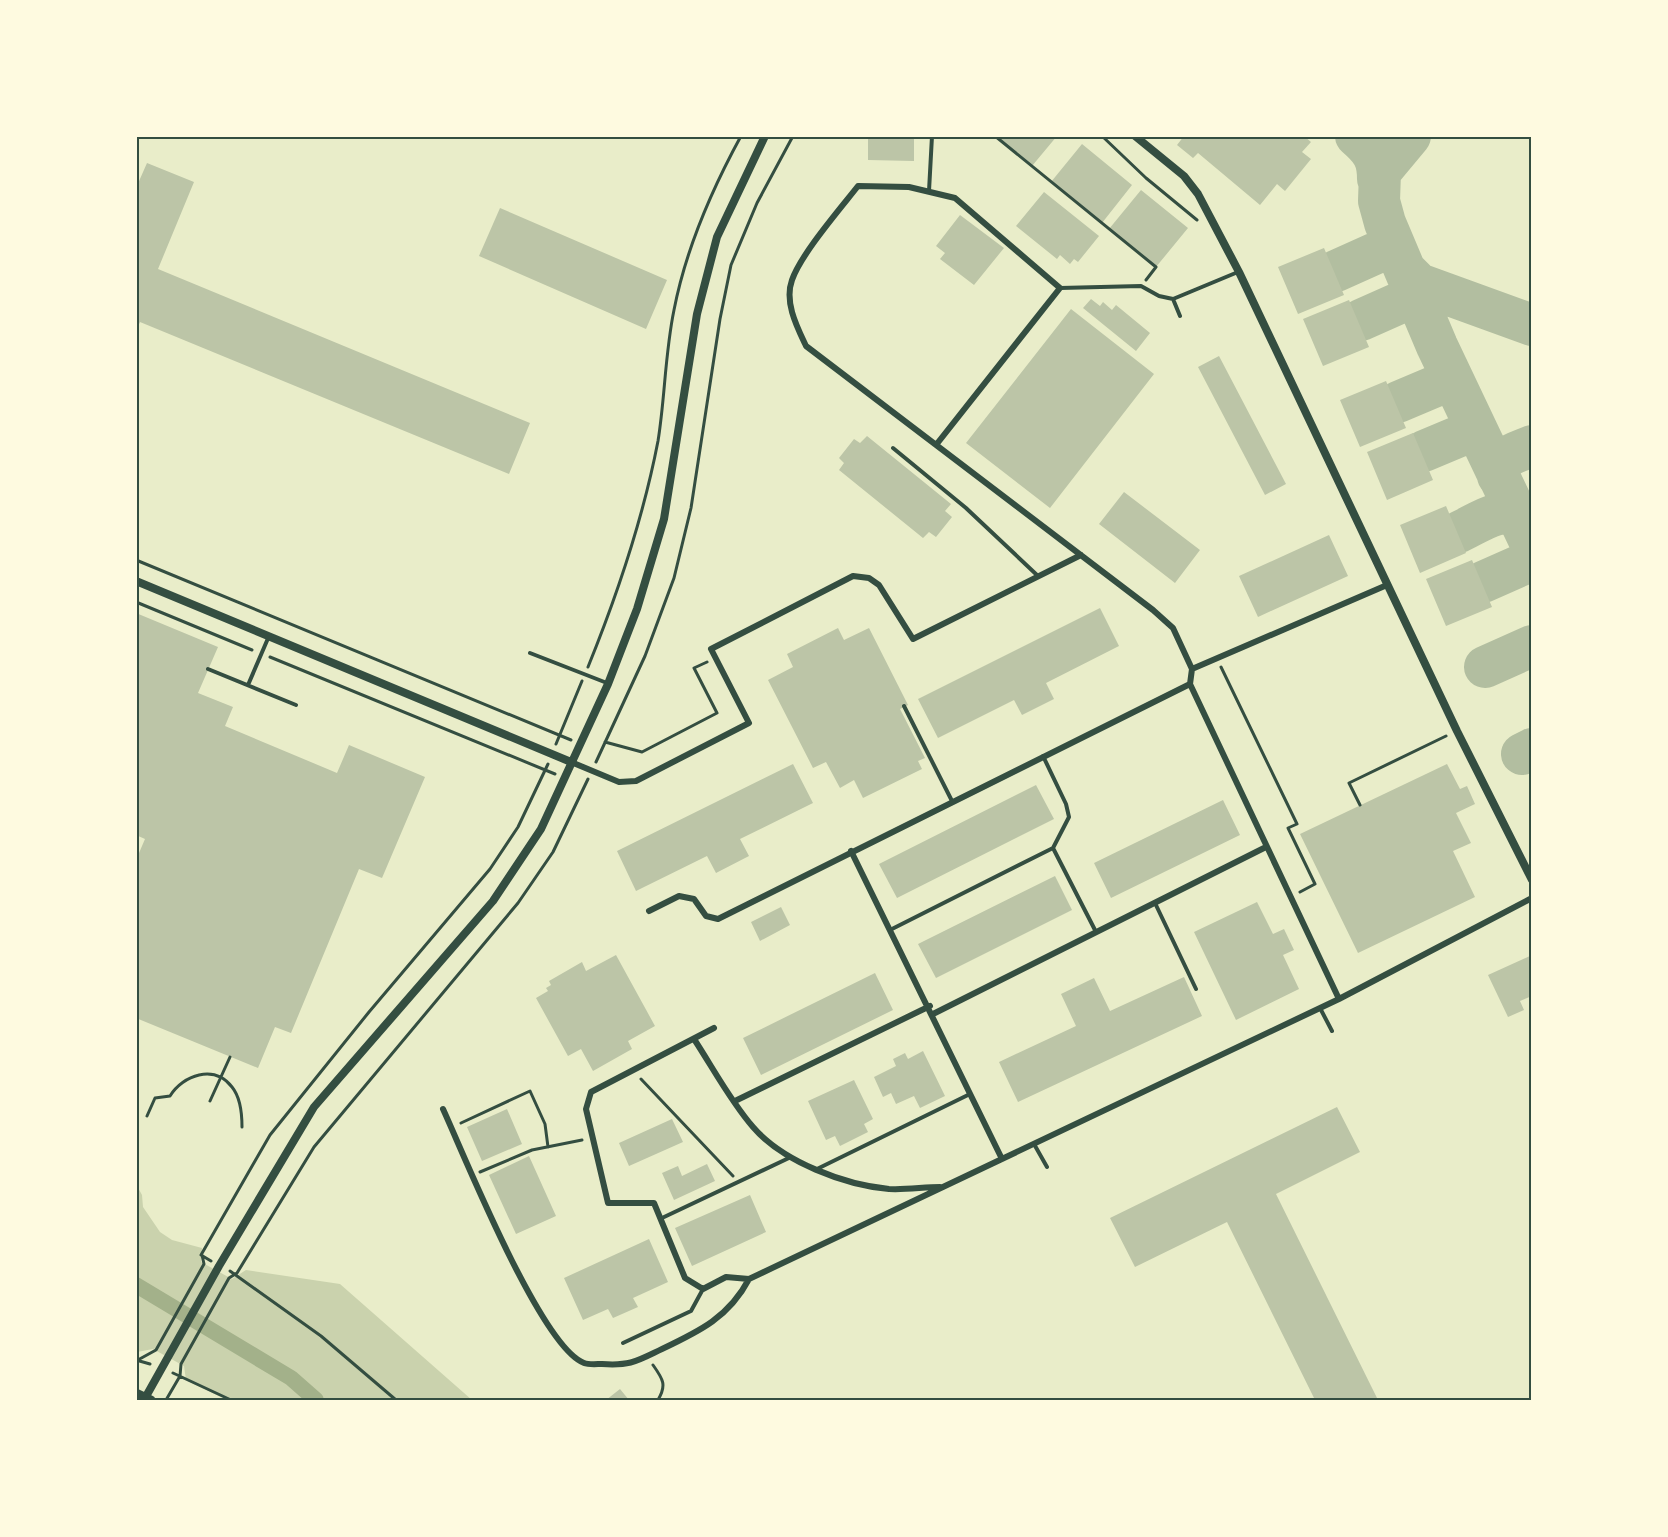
<svg xmlns="http://www.w3.org/2000/svg" width="1668" height="1537" viewBox="0 0 1668 1537" font-family="Lato,sans-serif">
	<style>
		.green { fill: #cad2ad }
		.lines { fill: none; stroke-linecap: round; stroke-linejoin: round }
		.canal { stroke: #a3b18a; stroke-width: 16 }
		.taxiway { stroke: #b2bea0; stroke-width: 42 }
		.building { fill: #bcc5a7 }
		.path { stroke: #344e41; stroke-width: 3 }
		.service { stroke: #344e41; stroke-width: 4 }
		.minor { stroke: #344e41; stroke-width: 6 }
		.tertiary { stroke: #344e41; stroke-width: 8 }
		.secondary { stroke: #344e41; stroke-width: 9 }
		.neatline { fill: none; stroke: #344e41; stroke-width: 2 }
	</style>
	<rect width="100%" height="100%" fill="#e9edc9"/>
	<path class="green" d="M 136,1184 L 142,1195 L 143,1207 L 160,1232 L 172,1240 L 202,1248 L 201,1262 L 232,1279 L 246,1270 L 340,1284 L 472,1400 L 227,1400 L 186,1380 L 184,1366 L 153,1349 L 137,1352 Z"/>
	<g class="lines">
		<path class="canal" d="M 136,1285 L 291,1378 L 316,1400"/>
		<path class="taxiway" d="M 1356,136 C 1372,150 1378,158 1378,179
			M 1410,136 L 1380,172 L 1379,201 L 1385,223 L 1437,346 L 1532,546
			M 1405,270 L 1419,284 L 1532,325
			M 1336,271 L 1385,249 L 1390,235
			M 1361,320 L 1406,300 L 1412,286
			M 1398,402 L 1443,383 L 1448,369
			M 1424,451 L 1467,433 L 1480,437
			M 1498,476 C 1497,456 1516,453 1532,446
			M 1459,532 C 1475,525 1503,504 1518,518
			M 1483,582 L 1526,563 L 1532,553
			M 1485,667 L 1532,646
			M 1522,754 L 1532,749"/>
	</g>
	<path class="building" d="M 868,136 L 914,136 L 914,161 L 868,160 Z
		M 995,136 L 1057,136 L 1032,166 Z
		M 1184,136 L 1304,136 L 1311,142 L 1302,152 L 1311,159 L 1285,191 L 1277,184 L 1260,205 L 1198,153 L 1193,158 L 1177,145 Z
		M 1082,144 L 1132,185 L 1102,223 L 1051,182 Z
		M 147,163 L 194,182 L 158,269 L 530,423 L 509,474 L 140,322 L 136,331 L 136,188 Z
		M 1141,190 L 1188,228 L 1156,267 L 1109,229 Z
		M 1044,192 L 1099,236 L 1078,262 L 1074,259 L 1070,264 L 1060,255 L 1057,259 L 1016,226 Z
		M 500,208 L 667,280 L 646,329 L 479,256 Z
		M 960,215 L 1004,248 L 974,285 L 940,259 L 945,253 L 936,246 Z
		M 1324,248 L 1344,295 L 1298,314 L 1278,267 Z
		M 1091,299 L 1100,306 L 1103,302 L 1112,310 L 1116,305 L 1150,333 L 1136,351 L 1083,308 Z
		M 1349,300 L 1369,347 L 1323,366 L 1303,319 Z
		M 1071,309 L 1154,374 L 1050,508 L 966,443 Z
		M 1219,356 L 1286,484 L 1265,495 L 1198,367 Z
		M 1386,381 L 1406,428 L 1360,447 L 1340,400 Z
		M 1413,433 L 1433,480 L 1387,500 L 1367,452 Z
		M 867,436 L 951,504 L 945,511 L 952,517 L 936,537 L 929,532 L 923,538 L 839,470 L 844,463 L 839,458 L 854,439 L 860,443 Z
		M 1124,492 L 1200,550 L 1175,583 L 1099,524 Z
		M 1446,506 L 1466,553 L 1420,573 L 1400,525 Z
		M 1329,535 L 1348,576 L 1258,617 L 1239,576 Z
		M 1472,560 L 1492,607 L 1446,626 L 1426,579 Z
		M 1100,608 L 1119,646 L 1046,683 L 1054,699 L 1022,715 L 1014,700 L 938,738 L 918,699 Z
		M 136,613 L 218,647 L 198,693 L 233,707 L 225,726 L 337,773 L 349,745 L 425,777 L 382,878 L 359,869 L 291,1033 L 275,1027 L 258,1068 L 136,1018 L 136,860 L 145,839 L 136,835 Z
		M 838,628 L 844,640 L 869,628 L 908,705 L 900,709 L 925,758 L 918,761 L 922,769 L 863,798 L 854,780 L 840,788 L 826,762 L 813,768 L 768,680 L 793,667 L 787,654 Z
		M 793,764 L 813,803 L 740,839 L 749,856 L 716,873 L 707,856 L 636,891 L 617,851 Z
		M 1447,764 L 1460,789 L 1467,786 L 1475,804 L 1456,813 L 1471,843 L 1453,851 L 1475,897 L 1358,953 L 1300,834 Z
		M 1036,785 L 1054,819 L 897,898 L 879,864 Z
		M 1223,800 L 1240,835 L 1111,898 L 1094,863 Z
		M 1055,876 L 1072,910 L 936,978 L 918,944 Z
		M 1257,902 L 1273,934 L 1284,929 L 1294,950 L 1283,955 L 1299,989 L 1236,1020 L 1194,932 Z
		M 781,907 L 790,925 L 760,941 L 751,922 Z
		M 616,955 L 655,1026 L 628,1041 L 632,1049 L 593,1071 L 581,1049 L 568,1056 L 536,998 L 548,991 L 546,988 L 551,985 L 549,981 L 582,962 L 586,971 Z
		M 1532,955 L 1532,996 L 1520,1001 L 1524,1010 L 1508,1017 L 1488,975 Z
		M 875,973 L 893,1010 L 761,1075 L 743,1038 Z
		M 1184,977 L 1202,1016 L 1018,1102 L 999,1062 L 1076,1026 L 1061,994 L 1094,978 L 1110,1011 Z
		M 923,1051 L 945,1096 L 920,1108 L 914,1096 L 896,1104 L 891,1093 L 883,1097 L 874,1077 L 896,1066 L 893,1059 L 905,1053 L 908,1059 Z
		M 854,1080 L 873,1119 L 864,1124 L 868,1132 L 840,1146 L 835,1136 L 826,1140 L 808,1101 Z
		M 1337,1107 L 1360,1152 L 1276,1194 L 1378,1400 L 1315,1400 L 1227,1222 L 1135,1267 L 1110,1218 Z
		M 507,1109 L 522,1144 L 482,1161 L 467,1127 Z
		M 672,1119 L 683,1142 L 629,1166 L 619,1143 Z
		M 529,1156 L 556,1216 L 516,1234 L 489,1175 Z
		M 707,1164 L 715,1181 L 674,1200 L 662,1173 L 678,1166 L 682,1176 Z
		M 750,1195 L 766,1232 L 692,1266 L 675,1228 Z
		M 649,1239 L 668,1282 L 633,1298 L 638,1307 L 613,1318 L 608,1309 L 583,1320 L 564,1278 Z
		M 620,1389 L 629,1400 L 606,1400 Z"/>
	<g class="lines">
		<path class="path" d="M 995,136 L 1156,267 L 1146,280
			M 1102,136 L 1146,178 L 1197,220
			M 136,560 L 571,740
			M 136,602 L 252,650
			M 270,657 L 555,774
			M 588,667 C 618,593 643,519 658,441 C 665,398 665,353 674,310 C 686,248 711,191 741,136
			M 1221,667 L 1297,824 L 1288,828 L 1315,884 L 1300,892
			M 605,742 L 642,752 L 717,713 L 694,668 L 707,662
			M 556,744 L 582,681
			M 596,762 L 645,656 L 674,578 L 691,508 L 720,319 L 731,265 L 757,203 L 793,136
			M 1360,805 L 1349,783 L 1446,736
			M 641,1079 L 733,1176
			M 210,1101 L 230,1057
			M 147,1116 L 155,1098 L 170,1096 C 183,1075 214,1064 232,1087 C 241,1098 242,1114 242,1127
			M 461,1123 L 530,1091 L 545,1124 L 548,1147
			M 480,1172 L 532,1150 L 582,1140
			M 211,1261 L 201,1255 L 270,1135 L 369,1012 L 490,869 L 518,827 L 548,764
			M 230,1271 L 321,1336 L 396,1400
			M 136,1360 L 150,1364
			M 136,1361 L 156,1350 L 204,1264 L 202,1255
			M 653,1365 C 663,1379 667,1385 658,1400
			M 173,1373 L 231,1400
			M 166,1400 L 180,1376 L 181,1364 L 229,1278 L 237,1273 L 314,1147 L 518,903 L 553,852 L 588,779"/>
		<path class="service" d="M 929,191 L 932,136
			M 1060,288 L 1141,286 L 1159,296 L 1173,299 L 1238,272
			M 1173,299 L 1180,316
			M 893,448 L 966,508 L 1038,576
			M 530,653 L 607,683
			M 208,669 L 296,705
			M 248,685 L 269,636
			M 904,706 L 952,801
			M 1043,756 L 1066,804 L 1069,817 L 1053,848
			M 1155,903 L 1196,989
			M 890,930 L 1053,848 L 1096,932
			M 1320,1008 L 1332,1031
			M 1034,1144 L 1047,1167
			M 817,1169 L 970,1094
			M 662,1218 L 791,1157
			M 623,1343 L 691,1311 L 703,1289"/>
		<path class="minor" d="M 936,445 L 1060,288 L 955,198 L 909,187 L 858,186 C 840,209 801,254 792,280 C 784,302 797,327 806,346 L 1153,610 L 1173,628 L 1192,669
			M 1190,684 L 1339,999
			M 571,762 L 619,782 L 636,781 L 749,723 L 711,649 L 853,576 L 869,578 L 879,585 L 913,639 L 1081,555
			M 851,851 L 1002,1159
			M 649,911 L 679,896 L 694,899 L 706,916 L 718,919 L 1190,684 L 1192,669 L 1387,585
			M 933,1014 L 1266,847
			M 714,1028 L 591,1092 L 586,1109 L 608,1203 L 654,1203 L 685,1278 L 703,1289 L 726,1277 L 749,1279
			M 694,1039 C 713,1068 731,1102 753,1127 C 783,1162 845,1185 889,1189 C 906,1190 924,1187 940,1187
			M 735,1101 L 930,1006
			M 443,1109 C 465,1157 541,1347 584,1363 C 589,1365 597,1364 602,1364 C 631,1366 637,1361 662,1349 C 700,1331 729,1317 749,1279 L 1339,999 L 1532,898"/>
		<path class="tertiary" d="M 1135,136 L 1184,176 L 1198,194 L 1239,272 L 1457,731 L 1532,880
			M 136,581 L 571,762
			M 144,1400 L 219,1266 L 314,1107 L 493,901 L 541,829 L 608,684 L 637,609 L 664,519 L 697,314 L 717,237 L 765,136"/>
		<path class="secondary" d="M 136,1393 L 151,1400"/>
	</g>
	<rect width="1668" height="1537" fill="none" stroke="#fefae0" stroke-width="276"/>
	<rect x="138" y="138" width="1392" height="1261" class="neatline"/>
</svg>
